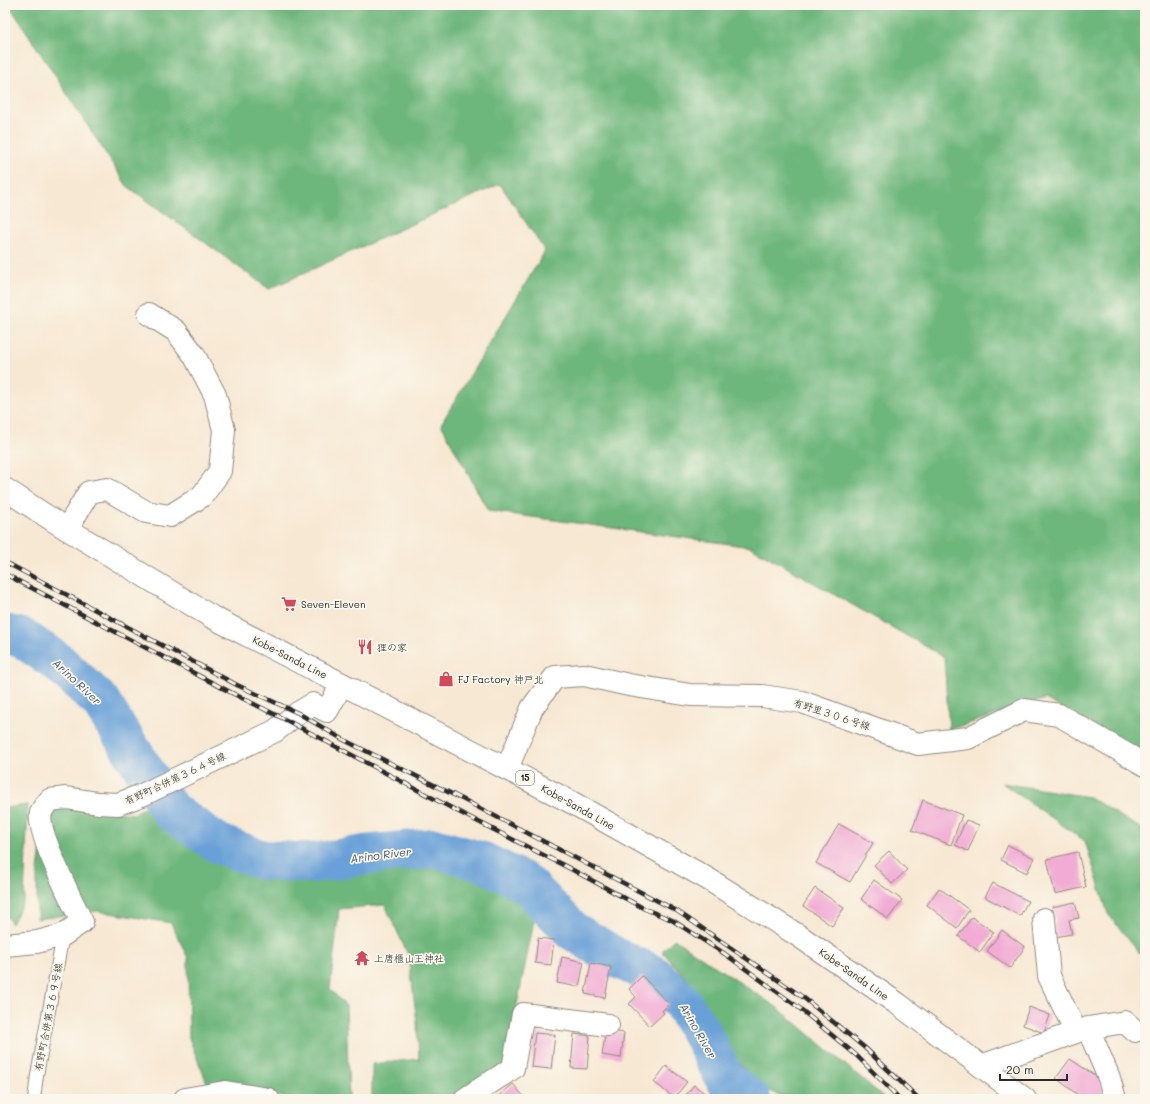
<svg xmlns="http://www.w3.org/2000/svg" width="1150" height="1104" viewBox="0 0 1150 1104" font-family="Mali,'Klee One',sans-serif">
	<style>
		.forest { fill: #6db67b; stroke: #4c7053 }
		.lines { fill: none; stroke-linecap: round; stroke-linejoin: round }
		.river { stroke: #69a0d7; stroke-width: 40 }
		.building { fill: #f1abd4 }
		.service-casing { stroke: #918a7f; stroke-width: 14 }
		.minor-casing { stroke: #918a7f; stroke-width: 24 }
		.primary-casing { stroke: #918a7f; stroke-width: 24 }
		.service { stroke: #fff; stroke-width: 12 }
		.minor { stroke: #fff; stroke-width: 22 }
		.primary { stroke: #fff; stroke-width: 22 }
		.rail-casing { stroke: #2b2b2b; stroke-width: 4.5 }
		.rail { stroke: #fbf7ec; stroke-width: 3; stroke-dasharray: 9; stroke-linecap: butt }
		.labels { text-anchor: middle; stroke-width: 3.5; stroke-linejoin: round; paint-order: stroke }
		.shield { fill: #fbf7ec; stroke: #696865; stroke-width: 1 }
		.shield-label { font-size: 9px; font-weight: bold; fill: #2b2b2b }
		.poi-label { font-size: 10px; fill: #2b2b2b; stroke: #fbf7ec; text-anchor: start }
		.street-label { font-size: 10px; fill: #2b2b2b; stroke: #fbf7ec }
		.water-label { font-size: 11px; font-style: italic; fill: #445a70; stroke: #fbf7ec }
	</style>
	<rect width="100%" height="100%" fill="#fbf7ec"/>
	<filter id="ink" filterUnits="userSpaceOnUse"><feTurbulence type="fractalNoise" baseFrequency=".025" numOctaves="2"/><feDisplacementMap in="SourceGraphic" scale="8" xChannelSelector="R" yChannelSelector="G"/><feConvolveMatrix kernelMatrix="1 2 1 2 8 2 1 2 1" color-interpolation-filters="sRGB"/></filter>
	<filter id="wash" filterUnits="userSpaceOnUse"><feTurbulence type="fractalNoise" baseFrequency=".012" numOctaves="4" result="noise"/><feDisplacementMap in="SourceGraphic" scale="16" xChannelSelector="R" yChannelSelector="G"/><feGaussianBlur stdDeviation="0.9" result="paint"/><feColorMatrix in="noise" values="0 0 0 0 0 0 0 0 0 0 0 0 0 0 0 0 0 1.4 0 .05"/><feComposite in="paint" operator="in"/></filter>
	<g filter="url(#wash)">
		<rect width="100%" height="100%" fill="#f7e8d3"/>
		<path class="forest" d="M 9,5 L 1145,5 L 1145,753 L 1045,699 L 949,730 L 944,657 L 751,547 L 488,511 L 441,424 L 545,251 L 500,184 L 269,289 L 127,186 Z
			M 1002,783 L 1089,797 L 1145,831 L 1145,960 L 1108,914 L 1085,841 Z
			M 155,801 L 192,834 L 247,863 L 305,872 L 439,858 L 507,882 L 537,906 L 505,1064 L 450,1099 L 372,1099 L 372,1064 L 419,1059 L 417,1023 L 409,957 L 385,905 L 339,909 L 330,989 L 346,1006 L 349,1099 L 299,1099 L 209,1088 L 189,1038 L 188,958 L 171,923 L 97,911 L 37,919 L 37,879 L 45,816 L 61,805 L 133,814 Z
			M 28,805 L 24,900 L 12,924 L 5,913 L 5,808 Z
			M 674,939 L 778,1008 L 885,1098 L 884,1099 L 791,1099 L 769,1091 L 729,1055 L 684,976 L 662,951 Z"/>
		<g class="lines">
			<path class="river" d="M 5,634 L 22,638 L 58,662 L 100,701 L 170,810 L 219,844 L 262,860 L 313,863 L 364,855 L 434,848 L 483,862 L 526,883 L 573,931 L 617,958 L 654,975 L 681,1001 L 703,1036 L 725,1079 L 751,1099"/>
		</g>
		<g id="blocks">
			<path class="building" d="M 923,800 L 962,815 L 951,845 L 912,830 Z
				M 966,820 L 979,825 L 968,851 L 955,845 Z
				M 839,824 L 873,843 L 850,882 L 816,863 Z
				M 1008,845 L 1034,858 L 1027,873 L 1001,860 Z
				M 889,851 L 907,870 L 892,884 L 874,865 Z
				M 1078,852 L 1086,887 L 1055,894 L 1047,859 Z
				M 874,880 L 902,900 L 888,919 L 861,899 Z
				M 993,883 L 1028,901 L 1020,916 L 985,897 Z
				M 815,888 L 844,908 L 832,926 L 803,906 Z
				M 939,888 L 969,910 L 957,928 L 927,905 Z
				M 1075,902 L 1079,918 L 1069,920 L 1072,934 L 1054,937 L 1055,918 L 1052,907 Z
				M 972,917 L 994,932 L 980,952 L 958,936 Z
				M 1002,930 L 1025,947 L 1010,968 L 987,951 Z
				M 538,938 L 554,940 L 551,965 L 535,963 Z
				M 562,957 L 584,962 L 579,987 L 557,983 Z
				M 591,963 L 611,967 L 605,998 L 585,994 Z
				M 642,976 L 669,1004 L 662,1011 L 664,1013 L 650,1026 L 629,1004 L 636,997 L 629,989 Z
				M 1029,1007 L 1050,1015 L 1044,1033 L 1023,1025 Z
				M 606,1030 L 624,1033 L 621,1058 L 602,1055 Z
				M 535,1033 L 555,1035 L 551,1069 L 531,1067 Z
				M 574,1034 L 590,1036 L 587,1069 L 571,1068 Z
				M 1070,1059 L 1100,1079 L 1105,1099 L 1083,1099 L 1056,1078 Z
				M 666,1066 L 687,1082 L 674,1098 L 654,1082 Z
				M 513,1084 L 526,1099 L 495,1099 Z
				M 694,1085 L 712,1099 L 683,1099 Z"/>
		</g>
	</g>
	<g filter="url(#ink)">
		<use href="#blocks" fill-opacity="0" stroke="#918a7f" stroke-width="1"/>
		<g class="lines">
			<defs>
				<path id="service" d="M 34,1099 L 37,1075 L 63,935"/>
				<path id="minor" d="M 67,529 L 89,492 L 107,489 L 146,512 L 170,516 L 202,496 L 220,471 L 224,430 L 215,395 L 194,355 L 176,331 L 149,314
					M 507,769 L 532,708 L 555,677 L 584,675 L 629,685 L 690,695 L 762,696 L 802,702 L 918,744 L 968,738 L 1024,710 L 1059,715 L 1145,765
					M 5,945 L 37,942 L 63,935 L 82,922 C 73,903 36,831 41,813 C 42,808 47,804 50,800 L 66,798 L 98,803 L 118,804 L 142,795 L 275,731 L 298,713 L 313,704 L 327,711 L 342,684
					M 981,1066 L 1076,1032 L 1049,976 L 1044,919
					M 185,1099 L 225,1092 L 268,1099
					M 465,1099 L 513,1068 L 523,1014 L 608,1025
					M 1115,1099 L 1109,1078 L 1088,1028 L 1125,1022 L 1135,1031"/>
				<path id="primary" d="M 5,489 L 54,521 L 212,617 L 571,802 L 708,879 L 799,936 L 898,1004 L 1025,1099"/>
			</defs>
			<use href="#service" class="service-casing"/>
			<use href="#minor" class="minor-casing"/>
			<use href="#primary" class="primary-casing"/>
			<use href="#service" class="service"/>
			<use href="#minor" class="minor"/>
			<use href="#primary" class="primary"/>
			<defs>
				<path id="rail" d="M 5,562 L 237,685 L 298,713 L 344,740 L 464,800 L 677,911 L 804,998 L 865,1048 L 919,1099
					M 5,574 L 232,693 L 288,721 L 459,812 L 569,868 L 645,909 L 672,920 L 725,954 L 798,1007 L 856,1055 L 900,1099"/>
			</defs>
			<use href="#rail" class="rail-casing"/>
			<use href="#rail" class="rail"/>
		</g>
	</g>
	<defs>
		<symbol id="supermarket-bare" viewBox="-9 -9 18 18"><path d="M-6-5.5h2.5l.6 2H6L4.5 2H-2.5L-4.4-4H-6ZM-1.5 3.2a1.3 1.3 0 1 0 .1 0ZM3 3.2a1.3 1.3 0 1 0 .1 0Z" fill="#d1495b" stroke="#fbf7ec" stroke-width="2.5" paint-order="stroke"/></symbol>
		<symbol id="restaurant-bare" viewBox="-9 -9 18 18"><path d="M-5-6h1v4h1v-4h1v4h1v-4h1v5L-1.5 .5V6h-2V.5L-5-1ZM5-6V6H3V1.5H1.5Q1.5-4 5-6Z" fill="#d1495b" stroke="#fbf7ec" stroke-width="2.5" paint-order="stroke"/></symbol>
		<symbol id="shop-bare" viewBox="-9 -9 18 18"><path d="M-5-2.5h2.3a2.7 3.5 0 0 1 5.4 0H5L5.5 6h-11ZM-1.5-2.5h3a1.5 2.3 0 0 0-3 0Z" fill="#d1495b" stroke="#fbf7ec" stroke-width="2.5" paint-order="stroke"/></symbol>
		<symbol id="temple-bare" viewBox="-9 -9 18 18"><path d="M0-6L5-2H3V0L6.5 2.5H4V6H1.5V3h-3V6H-4V2.5H-6.5L-3 0V-2H-5Z" fill="#d1495b" stroke="#fbf7ec" stroke-width="2.5" paint-order="stroke"/></symbol>
	</defs>
	<g fill-rule="evenodd">
		<use href="#supermarket-bare" x="278" y="593" width="22" height="22"/>
		<use href="#restaurant-bare" x="354" y="636" width="22" height="22"/>
		<use href="#shop-bare" x="435" y="668" width="22" height="22"/>
		<use href="#temple-bare" x="351" y="947" width="22" height="22"/>
	</g>
	<g class="labels">
		<rect class="shield" x="516" y="771" width="18" height="14" rx="3"/>
		<g class="shield-label">
			<text x="525" y="781">15</text>
		</g>
		<g class="poi-label">
			<text x="301" y="608">Seven-Eleven</text>
			<text x="377" y="651">狸の家</text>
			<text x="458" y="683">FJ Factory 神戸北</text>
			<text x="374" y="962">上唐櫃山王神社</text>
		</g>
		<g class="street-label">
			<text transform="translate(290 657) rotate(27)" y="4">Kobe-Sanda Line</text>
			<text transform="translate(832 714) rotate(18)" y="4">有野里３０６号線</text>
			<text transform="translate(175 778) rotate(-25)" y="4">有野町合併第３６４号線</text>
			<text transform="translate(578 807) rotate(29)" y="4">Kobe-Sanda Line</text>
			<text transform="translate(854 974) rotate(35)" y="4">Kobe-Sanda Line</text>
			<text transform="translate(48 1017) rotate(-79)" y="4">有野町合併第３６９号線</text>
		</g>
		<g class="water-label">
			<text transform="translate(77 682) rotate(43)" y="4">Arino River</text>
			<text transform="translate(381 855) rotate(-7)" y="4">Arino River</text>
			<text transform="translate(698 1031) rotate(60)" y="4">Arino River</text>
		</g>
	</g>
	<rect width="1150" height="1104" fill="none" stroke="#fbf7ec" stroke-width="20"/>
	<path d="M1000 1074v6h67v-6" fill="none" stroke="#2b2b2b" stroke-width="2"/>
	<text x="1006" y="1074" font-size="12" fill="#2b2b2b" stroke="#fbf7ec" stroke-width="3" paint-order="stroke">20 m</text>
</svg>
